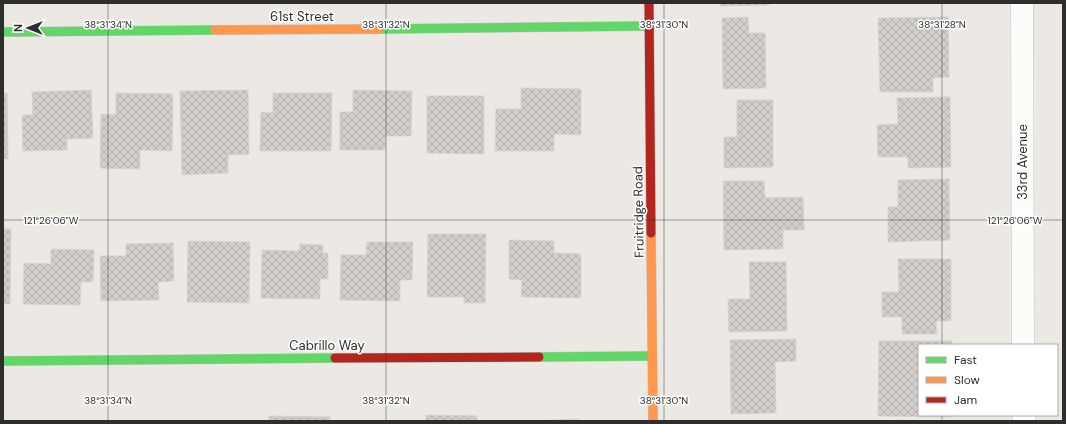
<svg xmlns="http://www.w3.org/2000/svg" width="1066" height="424" viewBox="0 0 1066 424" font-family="'DM Sans',sans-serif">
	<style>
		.building { fill: url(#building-cross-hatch); stroke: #d7d4d0 }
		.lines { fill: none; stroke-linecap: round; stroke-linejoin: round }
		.street-casing { stroke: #c5c4c5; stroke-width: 23 }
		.fast-casing { stroke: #c5c4c5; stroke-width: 10 }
		.slow-casing { stroke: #c5c4c5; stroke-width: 10 }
		.jam-casing { stroke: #c5c4c5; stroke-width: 10 }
		.street { stroke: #fcfcfb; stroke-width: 22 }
		.fast { stroke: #63d668; stroke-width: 9 }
		.slow { stroke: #ff974d; stroke-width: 9 }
		.jam { stroke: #b3261e; stroke-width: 9 }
		.ticks { fill: none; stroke: #2e2e2e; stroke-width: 1; stroke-opacity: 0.45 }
		.labels { text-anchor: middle; stroke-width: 3; stroke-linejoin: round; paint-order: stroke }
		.street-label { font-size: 13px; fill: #2e2e2e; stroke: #fff }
		.ticks-label { font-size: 10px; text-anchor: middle; fill: #2e2e2e; stroke: #fff; stroke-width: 3; stroke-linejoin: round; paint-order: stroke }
	</style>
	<defs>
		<pattern id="building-cross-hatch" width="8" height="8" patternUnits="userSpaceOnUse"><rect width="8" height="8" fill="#d1cecb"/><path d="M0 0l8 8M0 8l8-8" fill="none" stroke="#b4b1af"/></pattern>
	</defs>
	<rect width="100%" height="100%" fill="#ece8e4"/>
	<path class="building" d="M 720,3 L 769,3 L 769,5 L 720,6 Z
		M 748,17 L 749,33 L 765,33 L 766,88 L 723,89 L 722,18 Z
		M 948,17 L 949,77 L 933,78 L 933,92 L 880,92 L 878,18 Z
		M 521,88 L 581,89 L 581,135 L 554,134 L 554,151 L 495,151 L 496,109 L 521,109 Z
		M 91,90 L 93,138 L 67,139 L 67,150 L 23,151 L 22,115 L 33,115 L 32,92 Z
		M 248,90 L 249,154 L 228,155 L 228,173 L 182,175 L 180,91 Z
		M 353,90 L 412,91 L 411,136 L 386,136 L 385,150 L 340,150 L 340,112 L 353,112 Z
		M 3,93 L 7,93 L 8,159 L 3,159 Z
		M 116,93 L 173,94 L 172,151 L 140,150 L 140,169 L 100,168 L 101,114 L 116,115 Z
		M 273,93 L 332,93 L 331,151 L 260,151 L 261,112 L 273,113 Z
		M 427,96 L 484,96 L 484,154 L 427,153 Z
		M 950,97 L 951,167 L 908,168 L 908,157 L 878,157 L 877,125 L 898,124 L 897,98 Z
		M 737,100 L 773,100 L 773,167 L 724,168 L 724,137 L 737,137 Z
		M 949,179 L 950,240 L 888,242 L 888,207 L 898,207 L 898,180 Z
		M 723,181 L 764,181 L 765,198 L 803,197 L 804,230 L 783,230 L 783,249 L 724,250 Z
		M 3,229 L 11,229 L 10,304 L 3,304 Z
		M 428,234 L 486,234 L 485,303 L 464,303 L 464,297 L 427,297 Z
		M 509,240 L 554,241 L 554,253 L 581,254 L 581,298 L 521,297 L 522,280 L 509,279 Z
		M 188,241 L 250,242 L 249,303 L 187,302 Z
		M 367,242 L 413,242 L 412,280 L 400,280 L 400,301 L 340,300 L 341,255 L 366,255 Z
		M 173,243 L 174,281 L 158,282 L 159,300 L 101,301 L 100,256 L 126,256 L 126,244 Z
		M 300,244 L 323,245 L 323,253 L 328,253 L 328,279 L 320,279 L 320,299 L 261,298 L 262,250 L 299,251 Z
		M 51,249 L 94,250 L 93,282 L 81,282 L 80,305 L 23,304 L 24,263 L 51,264 Z
		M 898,259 L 951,259 L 951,321 L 936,321 L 937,334 L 902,334 L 902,317 L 882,317 L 882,292 L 899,292 Z
		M 749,262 L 786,262 L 787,331 L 729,332 L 728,299 L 750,299 Z
		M 796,339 L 796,361 L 775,362 L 776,413 L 731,414 L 730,340 Z
		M 879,341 L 952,341 L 952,345 L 919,345 L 919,415 L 951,415 L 951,417 L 878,416 Z
		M 426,415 L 477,416 L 477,421 L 426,421 Z
		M 269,416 L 330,417 L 330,421 L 269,421 Z
		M 579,419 L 579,421 L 524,421 Z"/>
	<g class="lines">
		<defs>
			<path id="street" d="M 1022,3 L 1023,345
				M 1024,415 L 1024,421"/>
			<path id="fast" d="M 379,29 L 649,26
				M 3,32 L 215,30
				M 539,357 L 652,356
				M 3,361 L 335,358"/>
			<path id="slow" d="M 215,30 L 379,29
				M 651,233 L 653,421"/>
			<path id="jam" d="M 649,3 L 651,233
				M 335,358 L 539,357"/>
		</defs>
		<use href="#street" class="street-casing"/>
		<use href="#fast" class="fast-casing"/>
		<use href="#slow" class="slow-casing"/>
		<use href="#jam" class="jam-casing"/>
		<use href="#street" class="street"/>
		<use href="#fast" class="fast"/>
		<use href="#slow" class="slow"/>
		<use href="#jam" class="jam"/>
	</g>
	<path class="ticks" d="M 108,3 L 108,421M 386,3 L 386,421M 664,3 L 664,421M 942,3 L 942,345M 3,220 L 1063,220M 942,415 L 942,421"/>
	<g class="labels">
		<g class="street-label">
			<text x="302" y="21">61st Street</text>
			<text transform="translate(1022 162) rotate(-90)" y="5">33rd Avenue</text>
			<text transform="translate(638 212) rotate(-91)" y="5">Fruitridge Road</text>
			<text x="327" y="350">Cabrillo Way</text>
		</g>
	</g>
	<g class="ticks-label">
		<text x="108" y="28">38°31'34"N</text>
		<text x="386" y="28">38°31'32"N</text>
		<text x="664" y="28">38°31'30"N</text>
		<text x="942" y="28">38°31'28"N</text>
		<text x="1015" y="224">121°26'06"W</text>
		<text x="51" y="224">121°26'06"W</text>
		<text x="108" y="404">38°31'34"N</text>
		<text x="386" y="404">38°31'32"N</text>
		<text x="664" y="404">38°31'30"N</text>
	</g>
	<rect width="1066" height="424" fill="none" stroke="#2e2e2e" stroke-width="8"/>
	<rect x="918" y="344" width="140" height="72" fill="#ffffff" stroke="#ababab"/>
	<rect x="926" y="357" width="20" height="6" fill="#63d668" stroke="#ababab"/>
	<text x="954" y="364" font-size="12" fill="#2e2e2e">Fast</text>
	<rect x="926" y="377" width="20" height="6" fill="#ff974d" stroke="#ababab"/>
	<text x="954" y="384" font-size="12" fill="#2e2e2e">Slow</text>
	<rect x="926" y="397" width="20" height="6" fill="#b3261e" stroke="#ababab"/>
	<text x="954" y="404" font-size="12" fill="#2e2e2e">Jam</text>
	<g transform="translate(28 28) rotate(270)" stroke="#ffffff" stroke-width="3" paint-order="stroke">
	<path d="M0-3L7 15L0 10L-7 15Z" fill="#2e2e2e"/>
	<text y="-6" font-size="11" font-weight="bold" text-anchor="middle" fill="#2e2e2e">N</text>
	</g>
</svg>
